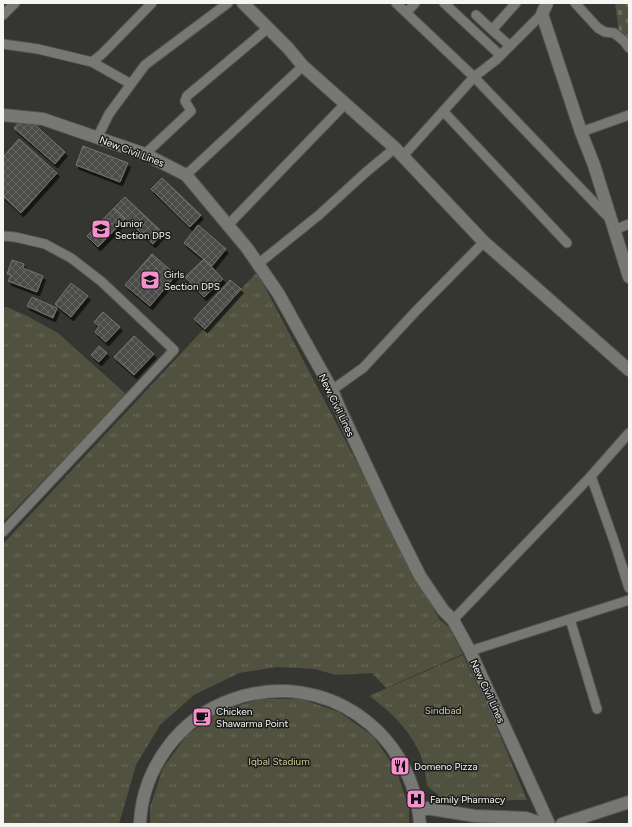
<svg xmlns="http://www.w3.org/2000/svg" width="632" height="827" viewBox="0 0 632 827" font-family="Figtree,sans-serif">
	<style>
		.grass { fill: url(#grass-tufts) }
		.cemetery { fill: url(#cemetery-stones) }
		.building { fill: url(#building-cross-hatch); stroke: #757572; filter: url(#shadow) }
		.lines { fill: none; stroke-linecap: round; stroke-linejoin: round }
		.street-casing { stroke: #545452; stroke-width: 11 }
		.secondary-casing { stroke: #545452; stroke-width: 14 }
		.street { stroke: #777774; stroke-width: 9 }
		.secondary { stroke: #777774; stroke-width: 12 }
		.labels { text-anchor: middle; stroke-width: 3; stroke-linejoin: round; paint-order: stroke }
		.street-label { font-size: 10px; fill: #f5f5f3; stroke: #1c1c1b }
		.poi-label { font-size: 10px; fill: #f5f5f3; stroke: #1c1c1b; text-anchor: start }
		.park-label { font-size: 10px; fill: #cbca94; stroke: #1c1c1b }
	</style>
	<defs>
		<pattern id="grass-tufts" width="24" height="20" patternUnits="userSpaceOnUse"><rect width="24" height="20" fill="#515140"/><path d="M3 7l-1-3M5 7V3M7 7l1-3M15 17l-1-3M17 17v-4M19 17l1-3" fill="none" stroke="#6b6b5c"/></pattern>
		<pattern id="cemetery-stones" width="16" height="16" patternUnits="userSpaceOnUse"><rect width="16" height="16" fill="#515140"/><path d="M2 7V4a2 2 0 0 1 4 0v3zM10 15v-3a2 2 0 0 1 4 0v3z" fill="#6b6b5c"/></pattern>
		<pattern id="building-cross-hatch" width="8" height="8" patternUnits="userSpaceOnUse"><rect width="8" height="8" fill="#4b4b49"/><path d="M0 0l8 8M0 8l8-8" fill="none" stroke="#666664"/></pattern>
		<filter id="shadow"><feDropShadow dx="2.5" dy="4" stdDeviation="0" flood-color="#0009"/></filter>
	</defs>
	<rect width="100%" height="100%" fill="#353532"/>
	<path class="grass" d="M 257,272 L 439,619 L 449,627 L 463,654 L 386,688 L 372,673 L 336,675 L 315,669 L 277,667 L 239,673 L 194,695 L 160,725 L 136,765 L 119,824 L 3,824 L 3,544 Z
		M 3,307 L 7,307 L 27,316 L 58,333 L 127,395 L 3,522 Z
		M 463,655 L 493,718 L 527,800 L 445,801 L 427,786 C 426,776 424,766 421,756 C 411,731 390,711 369,696 Z
		M 260,699 L 301,699 L 339,712 L 373,736 L 396,769 L 409,808 L 409,824 L 150,824 L 150,807 L 163,768 L 187,735 L 220,711 Z"/>
	<path class="cemetery" d="M 615,3 L 629,3 L 629,52 L 619,33 Z"/>
	<path class="building" d="M 25,116 L 65,152 L 55,164 L 14,128 Z
		M 19,139 L 57,173 L 21,213 L 3,196 L 3,157 Z
		M 83,146 L 128,163 L 120,182 L 76,165 Z
		M 162,178 L 201,215 L 190,227 L 151,189 Z
		M 125,197 L 163,233 L 153,244 L 114,208 Z
		M 114,208 L 125,219 L 98,247 L 87,236 Z
		M 198,225 L 226,249 L 212,266 L 184,243 Z
		M 152,254 L 176,275 L 150,306 L 125,285 Z
		M 204,259 L 223,279 L 204,297 L 185,277 Z
		M 12,260 L 24,264 L 23,268 L 43,276 L 37,292 L 8,281 L 11,275 L 7,274 Z
		M 230,280 L 241,289 L 205,329 L 194,319 Z
		M 71,283 L 88,296 L 71,317 L 55,304 Z
		M 32,297 L 57,308 L 53,318 L 27,306 Z
		M 103,312 L 120,327 L 106,342 L 95,332 L 99,326 L 94,322 Z
		M 134,336 L 154,354 L 134,375 L 114,357 Z
		M 99,346 L 107,353 L 99,362 L 91,355 Z"/>
	<g class="lines">
		<defs>
			<path id="street" d="M 396,3 L 474,77 L 609,218
				M 444,3 L 500,55
				M 575,3 L 598,28 L 605,32 L 614,33 L 624,41 L 629,48
				M 407,12 L 415,3
				M 3,15 L 15,3
				M 476,15 L 492,30
				M 3,44 L 38,49 L 92,62 L 131,84
				M 510,46 L 492,30 L 516,3
				M 92,62 L 102,54 L 152,3
				M 443,111 L 567,243
				M 581,132 L 629,115
				M 97,138 L 109,114 L 145,65 L 228,3
				M 145,154 L 191,111 L 185,101 L 187,96 L 268,28
				M 402,157 L 474,77 L 496,60 L 542,14
				M 186,175 L 303,66
				M 228,225 L 345,104
				M 614,230 L 629,224
				M 3,236 L 15,237 L 45,244 L 71,258 L 102,282 L 174,350 L 3,532
				M 258,264 L 319,215 L 365,173 L 395,148
				M 332,390 L 363,368 L 416,311 L 484,242
				M 591,476 L 615,544 L 629,588
				M 570,619 L 597,709
				M 453,620 L 591,476 L 629,433
				M 470,651 L 629,600"/>
			<path id="secondary" d="M 243,3 L 288,48 L 303,66 L 395,148 L 484,242 L 629,370
				M 547,3 L 542,14 L 581,132 L 594,165 L 629,277
				M 3,115 L 43,119 L 145,154 L 186,175 L 247,248 L 278,293 L 332,390 L 339,407 L 389,514 L 420,576 L 443,610 L 453,620 L 470,651 L 549,824
				M 419,807 L 475,816 L 526,818 L 543,824
				M 140,824 C 141,797 151,770 167,748 C 184,725 207,708 234,699 C 324,668 413,731 420,824
				M 562,824 L 629,802"/>
		</defs>
		<use href="#street" class="street-casing"/>
		<use href="#secondary" class="secondary-casing"/>
		<use href="#street" class="street"/>
		<use href="#secondary" class="secondary"/>
	</g>
	<defs>
		<symbol id="school-square" viewBox="-11 -11 22 22"><rect x="-9" y="-9" width="18" height="18" rx="4" fill="#f690cf" stroke="#1c1c1b"/><path d="M0-5L7-2L0 1L-7-2ZM-4 1L0 2.5L4 1V4Q0 6-4 4Z" fill="#111"/></symbol>
		<symbol id="cafe-square" viewBox="-11 -11 22 22"><rect x="-9" y="-9" width="18" height="18" rx="4" fill="#f690cf" stroke="#1c1c1b"/><path d="M-5.5-4.5H6V0H3Q3 3.5 0 3.5H-2.5Q-5.5 3.5-5.5 0ZM3-3.2v2h1.7v-2ZM-6 4.5H4V6H-6Z" fill="#111"/></symbol>
		<symbol id="restaurant-square" viewBox="-11 -11 22 22"><rect x="-9" y="-9" width="18" height="18" rx="4" fill="#f690cf" stroke="#1c1c1b"/><path d="M-5-6h1v4h1v-4h1v4h1v-4h1v5L-1.5 .5V6h-2V.5L-5-1ZM5-6V6H3V1.5H1.5Q1.5-4 5-6Z" fill="#111"/></symbol>
		<symbol id="hospital-square" viewBox="-11 -11 22 22"><rect x="-9" y="-9" width="18" height="18" rx="4" fill="#f690cf" stroke="#1c1c1b"/><path d="M-5-5h3v3.5h4V-5h3V5h-3V1.5h-4V5h-3Z" fill="#111"/></symbol>
	</defs>
	<g fill-rule="evenodd">
		<use href="#school-square" x="90" y="218" width="22" height="22"/>
		<use href="#school-square" x="139" y="269" width="22" height="22"/>
		<use href="#cafe-square" x="191" y="706" width="22" height="22"/>
		<use href="#restaurant-square" x="389" y="755" width="22" height="22"/>
		<use href="#hospital-square" x="405" y="788" width="22" height="22"/>
	</g>
	<g class="labels">
		<g class="street-label">
			<text transform="translate(132 151) rotate(21)" y="4">New Civil Lines</text>
			<text transform="translate(337 405) rotate(64)" y="4">New Civil Lines</text>
			<text transform="translate(488 691) rotate(65)" y="4">New Civil Lines</text>
		</g>
		<g class="poi-label">
			<text x="115" y="227">Junior<tspan x="115" dy="12">Section DPS</tspan></text>
			<text x="164" y="278">Girls<tspan x="164" dy="12">Section DPS</tspan></text>
			<text x="216" y="715">Chicken<tspan x="216" dy="12">Shawarma Point</tspan></text>
			<text x="414" y="770">Domeno Pizza</text>
			<text x="430" y="803">Family Pharmacy</text>
		</g>
		<g class="park-label">
			<text x="443" y="714">Sindbad</text>
			<text x="279" y="765">Iqbal Stadium</text>
		</g>
	</g>
	<rect width="632" height="827" fill="none" stroke="#f5f5f3" stroke-width="8"/>
</svg>
